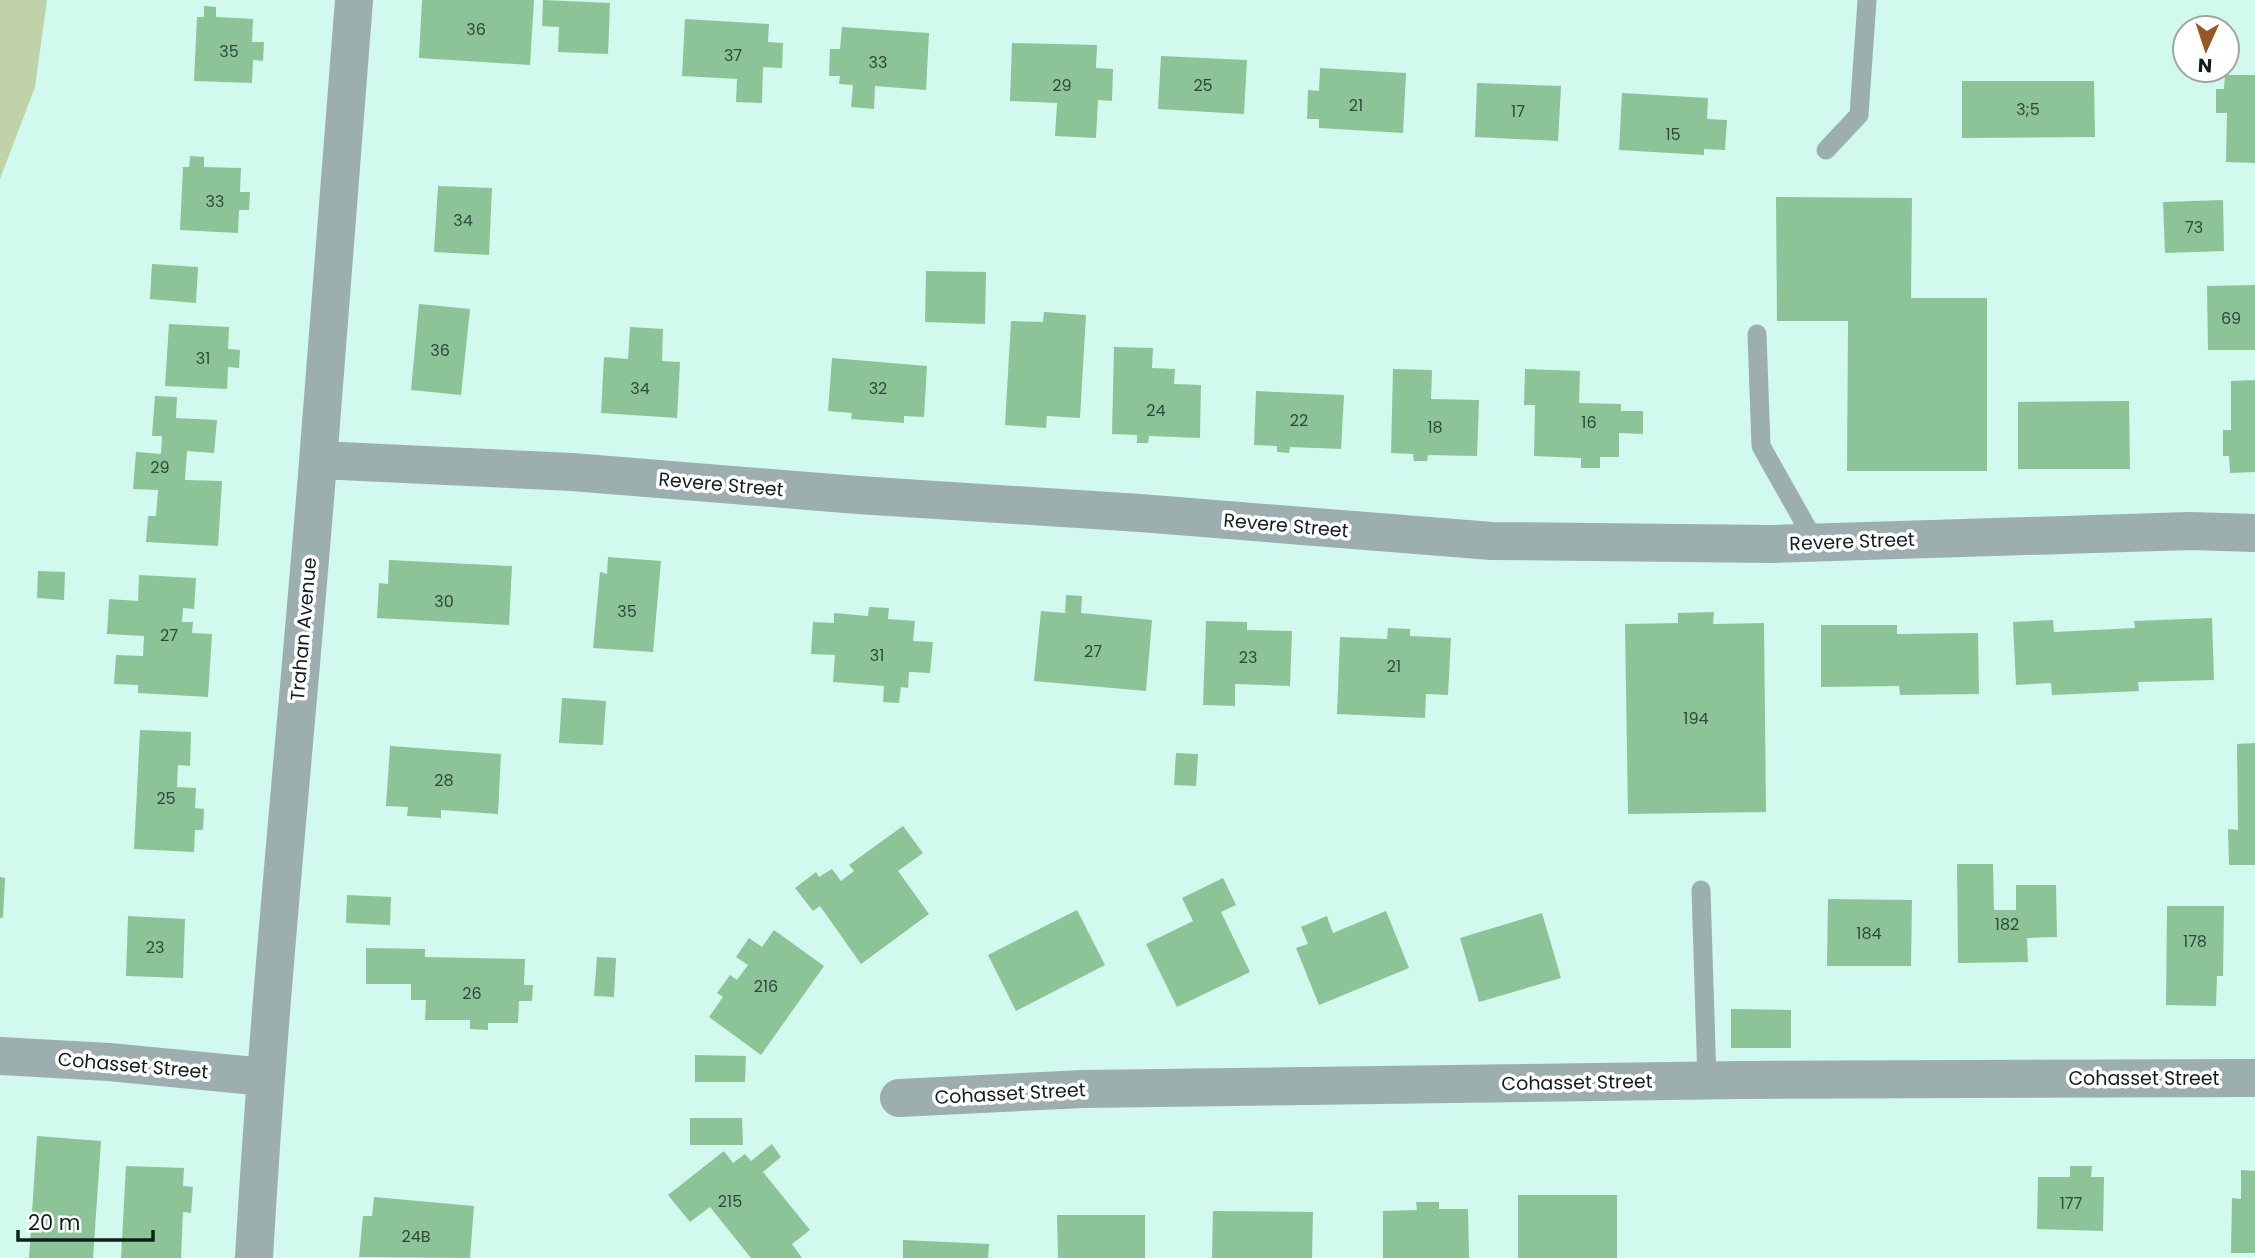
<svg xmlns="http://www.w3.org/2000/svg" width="2255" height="1258" viewBox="0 0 2255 1258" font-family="Poppins,sans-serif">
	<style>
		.green { fill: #c0d2a8 }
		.building { fill: #8cc498 }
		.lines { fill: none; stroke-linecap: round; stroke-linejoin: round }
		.service { stroke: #9caeae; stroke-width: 19 }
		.minor { stroke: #9caeae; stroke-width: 38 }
		.labels { text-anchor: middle; stroke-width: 7; stroke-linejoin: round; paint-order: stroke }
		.number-label { font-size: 16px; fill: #2f483a }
		.street-label { font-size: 19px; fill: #101f1b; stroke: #fff }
	</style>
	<rect width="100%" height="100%" fill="#d1f9ed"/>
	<path class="green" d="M 0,0 L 47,0 L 35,87 L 0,179 Z"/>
	<path class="building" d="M 422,0 L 534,0 L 530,65 L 419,58 Z
		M 543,0 L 610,3 L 608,54 L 558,52 L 559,27 L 542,26 Z
		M 204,6 L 216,7 L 216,17 L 253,19 L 252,42 L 264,42 L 263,61 L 253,60 L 252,83 L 194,81 L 197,17 L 204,17 Z
		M 685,19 L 769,24 L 768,42 L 783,43 L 782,68 L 763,67 L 762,103 L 736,102 L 737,79 L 682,76 Z
		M 842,27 L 929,33 L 926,90 L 875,86 L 874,109 L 851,107 L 853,85 L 839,84 L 840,76 L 829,76 L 830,49 L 840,49 Z
		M 1012,43 L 1097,45 L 1096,68 L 1113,69 L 1112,101 L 1098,100 L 1096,138 L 1055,136 L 1057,103 L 1010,101 Z
		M 1161,56 L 1247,60 L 1244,114 L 1158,109 Z
		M 1320,68 L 1406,73 L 1403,133 L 1319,128 L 1319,119 L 1307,119 L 1308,90 L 1319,91 Z
		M 2225,75 L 2255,75 L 2255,163 L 2226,162 L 2227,113 L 2216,113 L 2216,89 L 2224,89 Z
		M 1962,81 L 2094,81 L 2095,137 L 1962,138 Z
		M 1477,83 L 1561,86 L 1558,141 L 1475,137 Z
		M 1622,93 L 1708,98 L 1707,119 L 1727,120 L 1725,150 L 1704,149 L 1704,155 L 1619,150 Z
		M 190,156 L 204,157 L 204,167 L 241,168 L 240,192 L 250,192 L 249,210 L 239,210 L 238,233 L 180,230 L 183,167 L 189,167 Z
		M 438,186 L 492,188 L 489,255 L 434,252 Z
		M 1776,197 L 1912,198 L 1911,298 L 1987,298 L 1987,471 L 1847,471 L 1848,321 L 1777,321 Z
		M 2223,200 L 2224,251 L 2165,253 L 2163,202 Z
		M 152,264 L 198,267 L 196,303 L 150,299 Z
		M 926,271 L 986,272 L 985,324 L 925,322 Z
		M 2255,285 L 2255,350 L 2208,350 L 2207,286 Z
		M 419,304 L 470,309 L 461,395 L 411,390 Z
		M 1044,312 L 1086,315 L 1080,418 L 1047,416 L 1046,428 L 1005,425 L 1011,321 L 1043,322 Z
		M 169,324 L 229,327 L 228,349 L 240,350 L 239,368 L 228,367 L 227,389 L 165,386 Z
		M 630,327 L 663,329 L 662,361 L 680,362 L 677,418 L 601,413 L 604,357 L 628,359 Z
		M 1114,347 L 1153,348 L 1152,368 L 1175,369 L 1174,384 L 1201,385 L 1200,438 L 1149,436 L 1148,443 L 1137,443 L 1137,435 L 1112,434 Z
		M 832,358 L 927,366 L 924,417 L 904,416 L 904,423 L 851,419 L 852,413 L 828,411 Z
		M 1393,369 L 1432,370 L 1431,399 L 1479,400 L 1477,456 L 1428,455 L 1427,461 L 1414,461 L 1413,454 L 1391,453 Z
		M 1525,369 L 1580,371 L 1579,403 L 1621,404 L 1621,411 L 1643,411 L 1643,434 L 1619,433 L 1619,457 L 1600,457 L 1600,468 L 1581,468 L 1581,458 L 1534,456 L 1535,405 L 1524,405 Z
		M 2255,380 L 2255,472 L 2230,473 L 2229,456 L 2223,456 L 2223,430 L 2231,430 L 2231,381 Z
		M 1256,391 L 1344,395 L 1341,449 L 1290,447 L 1289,453 L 1277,452 L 1277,446 L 1254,445 Z
		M 155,396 L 177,397 L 176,418 L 217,420 L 214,453 L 187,451 L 185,480 L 222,481 L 218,546 L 146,542 L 148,516 L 156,516 L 158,490 L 133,489 L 136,452 L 161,454 L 162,436 L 152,436 Z
		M 2129,401 L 2130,469 L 2018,469 L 2018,402 Z
		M 608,557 L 661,561 L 653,652 L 593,648 L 600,572 L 607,574 Z
		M 389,560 L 512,566 L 509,625 L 377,618 L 379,583 L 388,584 Z
		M 38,571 L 65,572 L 64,600 L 37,598 Z
		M 139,575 L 196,578 L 194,609 L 183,608 L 182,622 L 193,622 L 192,633 L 212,634 L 208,697 L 138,693 L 138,685 L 114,684 L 116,655 L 143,656 L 144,636 L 107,634 L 109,599 L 138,601 Z
		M 1066,595 L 1082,596 L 1081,613 L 1152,620 L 1146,691 L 1034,681 L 1041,611 L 1065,613 Z
		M 869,607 L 889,608 L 888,619 L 915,621 L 913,641 L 933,642 L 930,673 L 909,672 L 908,688 L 901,687 L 899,703 L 883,702 L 884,686 L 833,682 L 835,655 L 811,654 L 813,622 L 834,623 L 834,613 L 868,616 Z
		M 1714,612 L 1713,624 L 1764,623 L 1766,812 L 1628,814 L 1625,624 L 1678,623 L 1678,613 Z
		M 2212,618 L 2214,680 L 2138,682 L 2139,691 L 2052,695 L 2051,683 L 2016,685 L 2013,622 L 2053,620 L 2054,632 L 2135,628 L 2134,621 Z
		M 1206,621 L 1247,622 L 1247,630 L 1292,631 L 1290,686 L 1235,684 L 1235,706 L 1203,705 Z
		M 1821,625 L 1897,625 L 1897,634 L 1978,633 L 1979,694 L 1900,695 L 1899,686 L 1821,687 Z
		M 1388,628 L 1410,629 L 1410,636 L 1451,638 L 1448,695 L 1426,694 L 1425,718 L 1337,714 L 1340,637 L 1387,639 Z
		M 562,698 L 606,701 L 603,745 L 559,743 Z
		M 140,730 L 191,732 L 190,766 L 178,765 L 177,787 L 196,788 L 195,808 L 204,809 L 203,830 L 195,830 L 194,852 L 134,849 Z
		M 2255,743 L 2255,865 L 2229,865 L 2228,829 L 2238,830 L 2237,744 Z
		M 390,746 L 501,754 L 498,814 L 441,810 L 441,818 L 407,816 L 408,807 L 386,806 Z
		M 1176,753 L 1198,754 L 1196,786 L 1174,785 Z
		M 903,826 L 923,853 L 898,871 L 929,914 L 861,964 L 820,906 L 813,911 L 795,888 L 816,872 L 819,877 L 832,869 L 841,881 L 854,871 L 849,865 Z
		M 1957,864 L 1993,864 L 1994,910 L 2016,910 L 2016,885 L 2056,885 L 2057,937 L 2027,938 L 2028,962 L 1958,963 Z
		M 0,877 L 5,878 L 3,918 L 0,918 Z
		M 1223,878 L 1236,905 L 1221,912 L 1250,972 L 1177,1007 L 1146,944 L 1193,921 L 1182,898 Z
		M 347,895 L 391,897 L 390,925 L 346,923 Z
		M 1828,899 L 1912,900 L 1911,966 L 1827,966 Z
		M 2167,906 L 2224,906 L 2223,976 L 2217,976 L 2216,1006 L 2166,1005 Z
		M 1077,910 L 1105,965 L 1016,1011 L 988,955 Z
		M 1386,911 L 1409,968 L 1319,1005 L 1296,948 L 1308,944 L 1301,927 L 1327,916 L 1333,933 Z
		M 1542,913 L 1561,978 L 1479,1002 L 1460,938 Z
		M 128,916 L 185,919 L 183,978 L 126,976 Z
		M 774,930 L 824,966 L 761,1055 L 709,1017 L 723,997 L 717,993 L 730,975 L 737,980 L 748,965 L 736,957 L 749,938 L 762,947 Z
		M 366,948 L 425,949 L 425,957 L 525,959 L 524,985 L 533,985 L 532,1001 L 519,1001 L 518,1023 L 488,1023 L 488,1030 L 470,1029 L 470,1020 L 425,1020 L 426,1000 L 411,1000 L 411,984 L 366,984 Z
		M 597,957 L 616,958 L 614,997 L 594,996 Z
		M 1731,1009 L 1791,1010 L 1791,1048 L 1731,1048 Z
		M 695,1055 L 746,1056 L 745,1082 L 695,1082 Z
		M 690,1118 L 742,1118 L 743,1145 L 690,1145 Z
		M 37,1136 L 101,1141 L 93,1258 L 29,1258 Z
		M 772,1144 L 781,1157 L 763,1172 L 810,1230 L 792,1244 L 802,1258 L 751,1258 L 710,1207 L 690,1222 L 668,1195 L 724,1151 L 733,1163 L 745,1154 L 751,1161 Z
		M 126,1166 L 184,1168 L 183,1186 L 193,1187 L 191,1213 L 183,1212 L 181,1258 L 121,1258 Z
		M 2070,1166 L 2092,1166 L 2091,1177 L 2104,1177 L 2103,1231 L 2037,1229 L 2038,1177 L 2070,1177 Z
		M 2241,1170 L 2255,1171 L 2255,1253 L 2231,1253 L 2232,1198 L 2241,1199 Z
		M 1518,1195 L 1617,1195 L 1617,1258 L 1518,1258 Z
		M 374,1197 L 474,1206 L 470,1258 L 359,1257 L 363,1216 L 372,1216 Z
		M 1416,1202 L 1439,1202 L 1439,1209 L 1468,1209 L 1469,1258 L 1383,1258 L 1383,1211 L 1417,1210 Z
		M 1213,1211 L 1313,1212 L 1312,1258 L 1212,1258 Z
		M 1057,1215 L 1145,1215 L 1145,1258 L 1058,1258 Z
		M 903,1240 L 989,1244 L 988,1258 L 903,1258 Z"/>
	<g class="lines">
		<path class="service" d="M 1826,150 L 1859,115 L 1867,0
			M 1757,334 L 1761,446 L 1815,542
			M 1701,890 L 1707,1080"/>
		<path class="minor" d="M 319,460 L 572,472 L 858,495 L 1140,513 L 1492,541 L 1773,544 L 2190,531 L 2255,533
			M 0,1056 L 109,1062 L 266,1077
			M 899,1098 L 1083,1089 L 1741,1080 L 2255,1078
			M 254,1258 C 269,992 297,727 318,462 C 331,308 341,154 354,0"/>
	</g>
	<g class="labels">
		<g class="number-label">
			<text x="476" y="35">36</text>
			<text x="229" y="57">35</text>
			<text x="733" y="61">37</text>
			<text x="878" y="68">33</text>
			<text x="1062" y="91">29</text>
			<text x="1203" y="91">25</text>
			<text x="1356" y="111">21</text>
			<text x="2028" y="115">3;5</text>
			<text x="1518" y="117">17</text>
			<text x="1673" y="140">15</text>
			<text x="215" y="207">33</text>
			<text x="463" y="226">34</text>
			<text x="2194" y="233">73</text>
			<text x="2231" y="324">69</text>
			<text x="440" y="356">36</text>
			<text x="203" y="364">31</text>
			<text x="640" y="394">34</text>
			<text x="878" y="394">32</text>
			<text x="1156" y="416">24</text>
			<text x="1299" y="426">22</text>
			<text x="1589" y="428">16</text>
			<text x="1435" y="433">18</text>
			<text x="160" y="473">29</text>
			<text x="444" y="607">30</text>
			<text x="627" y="617">35</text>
			<text x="169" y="641">27</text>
			<text x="1093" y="657">27</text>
			<text x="877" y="661">31</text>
			<text x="1248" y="663">23</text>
			<text x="1394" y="672">21</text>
			<text x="1696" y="724">194</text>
			<text x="444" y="786">28</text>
			<text x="166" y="804">25</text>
			<text x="2007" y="930">182</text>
			<text x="1869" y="939">184</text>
			<text x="2195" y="947">178</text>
			<text x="155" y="953">23</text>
			<text x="766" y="992">216</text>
			<text x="472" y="999">26</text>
			<text x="730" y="1207">215</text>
			<text x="2071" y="1209">177</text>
			<text x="416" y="1242">24B</text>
		</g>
		<g class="street-label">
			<text transform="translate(721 484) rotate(5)" y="7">Revere Street</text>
			<text transform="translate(1286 525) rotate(5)" y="7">Revere Street</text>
			<text transform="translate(1852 541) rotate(-2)" y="7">Revere Street</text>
			<text transform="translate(303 629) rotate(-85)" y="7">Trahan Avenue</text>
			<text transform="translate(133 1065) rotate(5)" y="7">Cohasset Street</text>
			<text x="2144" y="1085">Cohasset Street</text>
			<text transform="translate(1577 1082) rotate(-1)" y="7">Cohasset Street</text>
			<text transform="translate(1010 1093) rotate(-3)" y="7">Cohasset Street</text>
		</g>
	</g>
	<g transform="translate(2206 49) rotate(183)"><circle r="33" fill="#ffffff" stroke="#9fa5a4" stroke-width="2"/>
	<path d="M0-5L12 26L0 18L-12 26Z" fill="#985624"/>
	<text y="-10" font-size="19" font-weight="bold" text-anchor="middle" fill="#101f1b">N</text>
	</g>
	<path d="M18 1230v10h135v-10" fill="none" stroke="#101f1b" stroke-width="3.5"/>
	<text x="28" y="1230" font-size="21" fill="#101f1b" stroke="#ffffff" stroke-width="5" paint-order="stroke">20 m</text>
</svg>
